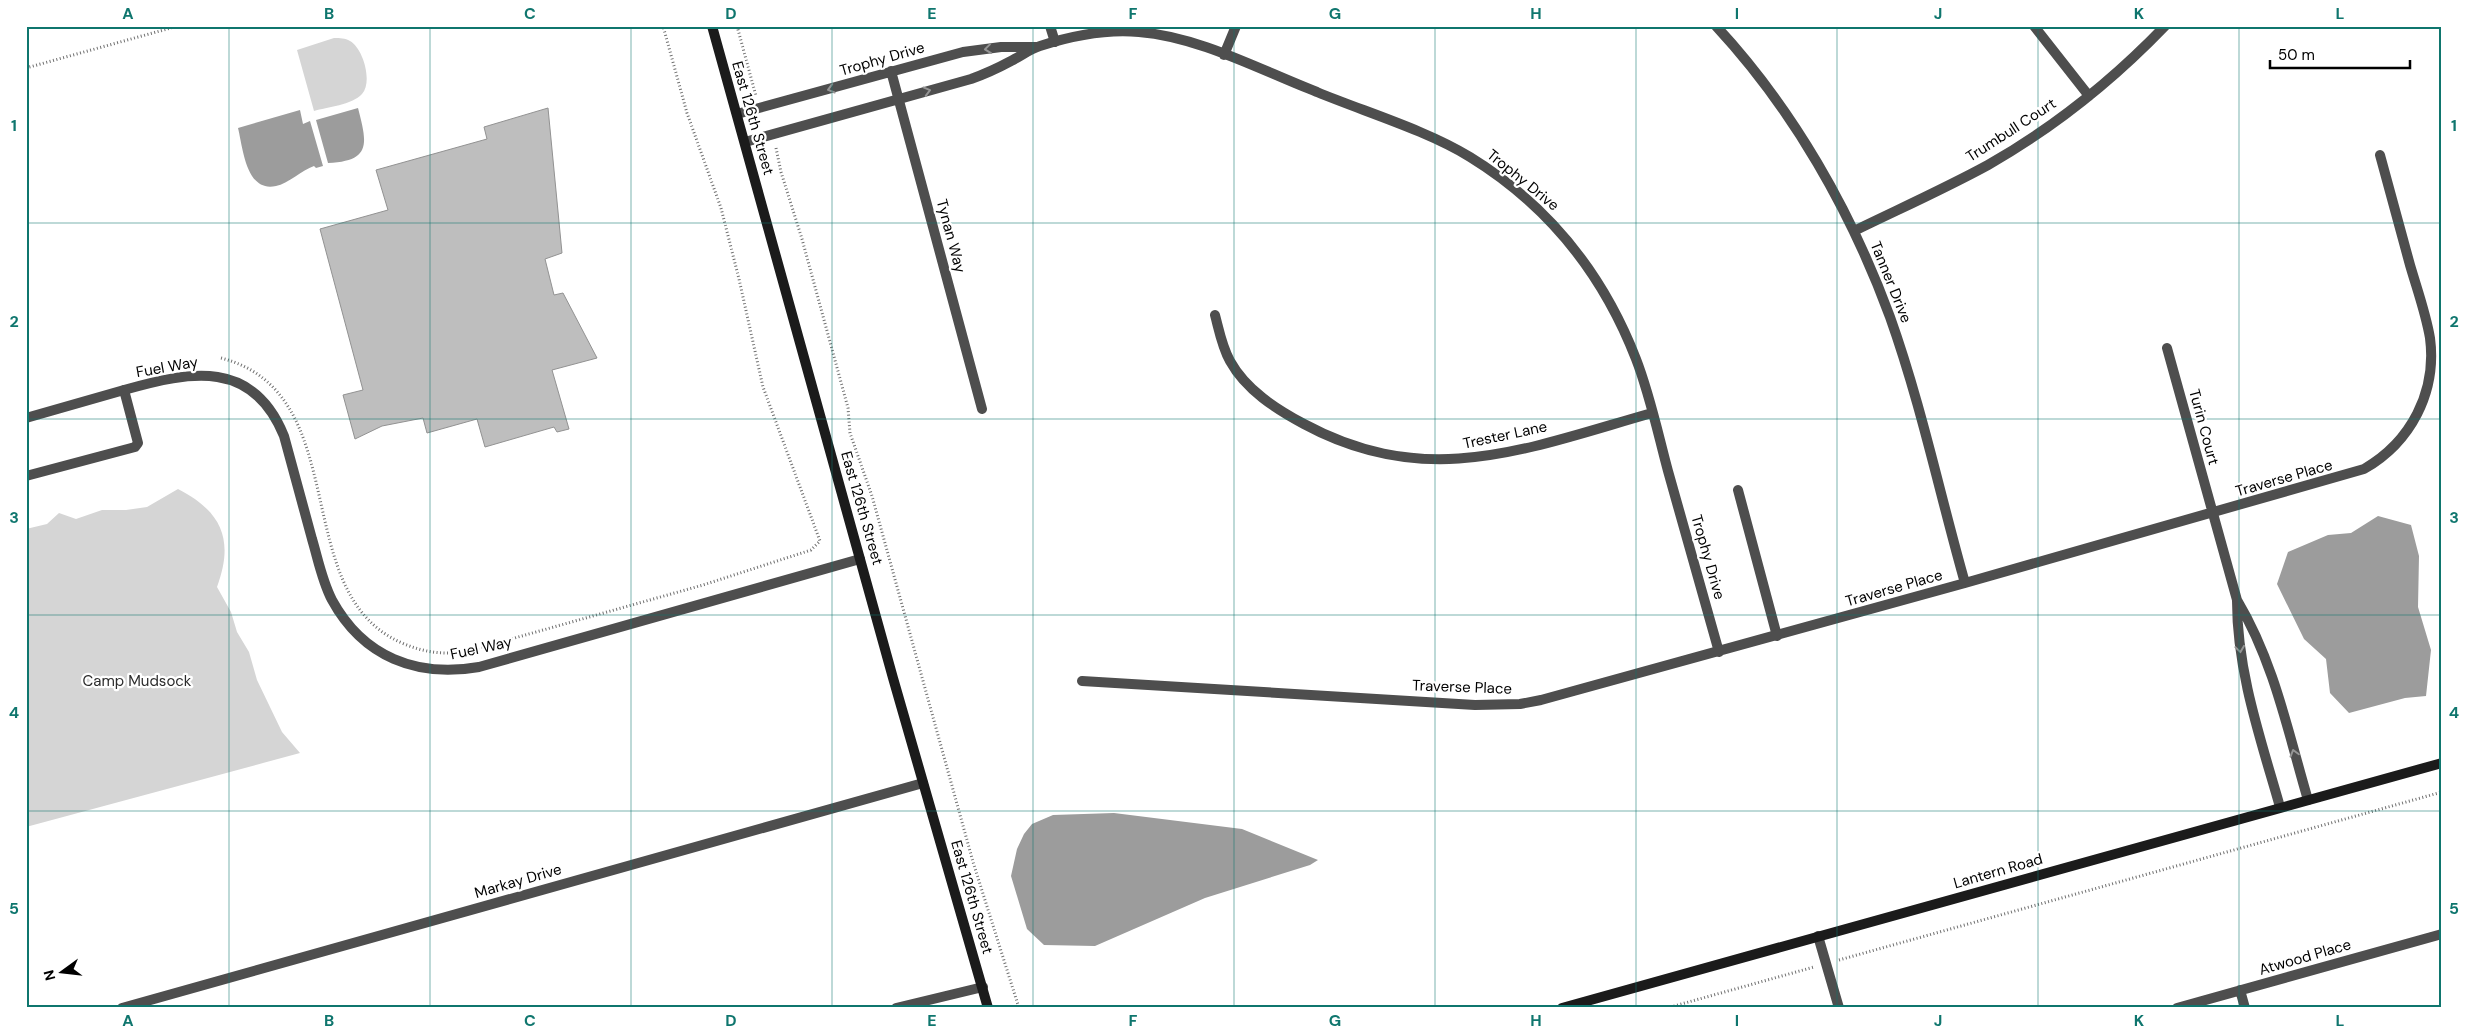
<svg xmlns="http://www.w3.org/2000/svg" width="2468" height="1034" viewBox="0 0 2468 1034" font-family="'DM Sans',sans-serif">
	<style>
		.green { fill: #d5d5d5 }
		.water { fill: #9c9c9c }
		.building { fill: #bebebe; stroke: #929292 }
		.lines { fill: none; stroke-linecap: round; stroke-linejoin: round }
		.path { stroke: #707070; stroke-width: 3; stroke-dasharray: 1 2.5; stroke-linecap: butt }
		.lane { stroke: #4e4e4e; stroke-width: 10 }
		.street { stroke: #4e4e4e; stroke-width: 10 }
		.secondary { stroke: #1b1b1b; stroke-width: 10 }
		.oneway { stroke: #959595 }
		.grid { fill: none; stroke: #0f766e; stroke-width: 1; stroke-opacity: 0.55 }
		.labels { text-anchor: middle; stroke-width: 4.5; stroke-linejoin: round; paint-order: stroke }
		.street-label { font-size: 15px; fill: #000; stroke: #fff }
		.park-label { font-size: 15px; fill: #2c2c2c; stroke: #fff }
		.neatline { fill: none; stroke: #0f766e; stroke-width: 2 }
		.grid-label { font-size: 16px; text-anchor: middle; font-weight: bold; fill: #0f766e }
	</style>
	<rect width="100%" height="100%" fill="#fff"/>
	<path class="green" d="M 334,38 C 340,38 345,38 350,41 C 363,48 373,82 362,94 C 352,105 327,107 314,111 L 297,50 Z
		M 178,489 C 223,512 234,541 217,587 L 231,612 L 237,632 L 249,652 L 257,680 L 282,732 L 300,753 L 26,827 L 26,529 L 47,524 L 59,513 L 76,519 L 102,510 L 126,510 L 147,507 Z"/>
	<path class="water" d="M 358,108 C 367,143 372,161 328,163 L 316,120 Z
		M 300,110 L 303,124 L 310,121 L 323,166 L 316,168 L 314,166 C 302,170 288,184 276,186 C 246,193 243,148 238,128 Z
		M 2378,516 L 2411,525 L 2419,556 L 2418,607 L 2431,650 L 2426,696 L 2405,698 L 2349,713 L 2330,693 L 2326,659 L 2304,639 L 2277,584 L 2288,552 L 2328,535 L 2351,533 Z
		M 1114,813 L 1242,829 L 1318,860 L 1310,865 L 1205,898 L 1095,946 L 1044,945 L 1027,929 L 1011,876 L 1017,849 L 1024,834 L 1032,824 L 1053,815 Z"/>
	<path class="building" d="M 548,108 L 562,253 L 545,259 L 554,295 L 563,293 L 597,358 L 552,370 L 569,429 L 557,432 L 554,427 L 485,447 L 477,419 L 427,433 L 423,418 L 382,426 L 355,439 L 343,395 L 363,390 L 320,229 L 388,210 L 376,170 L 487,139 L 484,127 Z"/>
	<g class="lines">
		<path class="path" d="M 737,26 L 756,96
			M 26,68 L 178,26
			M 776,148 L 781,172 L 802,239 L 848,408 L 850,433 L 872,496 L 973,862 L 1019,1008
			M 221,358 C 357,393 286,593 402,643 C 425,653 448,656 472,650 L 703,585 L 811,550 L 820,541 L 763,387 L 739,279 L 721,208 L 687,113 L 663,26
			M 1839,960 L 2442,792
			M 1667,1008 L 1814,967"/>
		<path class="lane" d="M 1050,26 L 1055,42
			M 26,418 L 124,390 L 138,443 L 135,447 L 26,476
			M 1738,490 L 1777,636
			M 896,1008 L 983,987"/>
		<path class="street" d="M 1716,26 C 1793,109 1851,211 1890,317 C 1921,404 1940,495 1965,583
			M 2034,26 L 2089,96
			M 1224,55 L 1236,26
			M 891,71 L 982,409
			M 737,114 L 963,52 L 1001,47 L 1036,47
			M 745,142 L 971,79 C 985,74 998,68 1011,61 C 1021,56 1030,49 1040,46 C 1071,36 1106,29 1139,32 C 1200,37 1260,70 1317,92 C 1365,112 1426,130 1470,157 C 1548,205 1603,274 1636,359 C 1650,395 1658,434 1668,471 C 1685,531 1702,592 1719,652
			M 1854,231 C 1899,209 1944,189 1988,165 C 2053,128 2113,80 2165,26
			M 1215,315 C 1219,330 1222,347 1230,361 C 1246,390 1276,409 1304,424 C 1428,491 1528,448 1652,413
			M 2167,348 L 2237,600 C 2274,662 2288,732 2308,800
			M 124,390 C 191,371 253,359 284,436 C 293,470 303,505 312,539 C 318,559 322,581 332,600 C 363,657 417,678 479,667 L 860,559
			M 2237,601 C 2237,672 2261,740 2280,807
			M 1082,681 L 1475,705 L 1520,704 L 1541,700 L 1965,583 L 2364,469 C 2411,442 2437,392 2430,338 C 2426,314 2417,289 2410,265 C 2400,228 2390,191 2380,155
			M 1818,936 L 1839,1008
			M 2240,990 L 2245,1008
			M 122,1008 L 923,783
			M 2177,1008 L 2442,934"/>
		<path class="secondary" d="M 712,26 L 893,678 L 988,1008
			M 1562,1008 L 2442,763"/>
	</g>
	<defs><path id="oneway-chevron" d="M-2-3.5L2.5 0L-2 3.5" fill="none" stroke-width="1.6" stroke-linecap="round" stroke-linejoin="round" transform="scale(1.25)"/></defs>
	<g class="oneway">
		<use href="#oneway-chevron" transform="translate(988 49) rotate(173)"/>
		<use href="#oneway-chevron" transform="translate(831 89) rotate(164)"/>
		<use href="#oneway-chevron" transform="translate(927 91) rotate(-15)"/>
		<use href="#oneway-chevron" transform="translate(2240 649) rotate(82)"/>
		<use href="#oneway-chevron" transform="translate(2294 753) rotate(-106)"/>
	</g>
	<path class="grid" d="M 229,26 L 229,1008M 430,26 L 430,1008M 631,26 L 631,1008M 832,26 L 832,1008M 1033,26 L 1033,1008M 1234,26 L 1234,1008M 1435,26 L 1435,1008M 1636,26 L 1636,1008M 1837,26 L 1837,1008M 2038,26 L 2038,1008M 2239,26 L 2239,1008M 26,223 L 2442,223M 26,419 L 2442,419M 26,615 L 2442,615M 26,811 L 2442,811"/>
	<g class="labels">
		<g class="street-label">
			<text transform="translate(882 59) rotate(-16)" y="5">Trophy Drive</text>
			<text transform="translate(753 118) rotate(74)" y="5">East 126th Street</text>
			<text transform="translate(2011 130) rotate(-33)" y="5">Trumbull Court</text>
			<text transform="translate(1523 180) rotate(39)" y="5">Trophy Drive</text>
			<text transform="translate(951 236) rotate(75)" y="5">Tynan Way</text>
			<text transform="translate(1891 282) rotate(68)" y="5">Tanner Drive</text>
			<text transform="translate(167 367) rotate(-10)" y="5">Fuel Way</text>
			<text transform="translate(2204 427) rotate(75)" y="5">Turin Court</text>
			<text transform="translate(1505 435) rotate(-12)" y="5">Trester Lane</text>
			<text transform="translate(2284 478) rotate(-16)" y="5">Traverse Place</text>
			<text transform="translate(862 508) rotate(74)" y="5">East 126th Street</text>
			<text transform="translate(1708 557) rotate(74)" y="5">Trophy Drive</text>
			<text transform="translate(1894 588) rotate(-16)" y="5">Traverse Place</text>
			<text transform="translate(481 648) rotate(-12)" y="5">Fuel Way</text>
			<text transform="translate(1462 687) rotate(2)" y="5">Traverse Place</text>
			<text transform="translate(1998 871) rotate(-16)" y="5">Lantern Road</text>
			<text transform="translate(518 881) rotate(-16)" y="5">Markay Drive</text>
			<text transform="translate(972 897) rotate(74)" y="5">East 126th Street</text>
			<text transform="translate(2305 957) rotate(-16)" y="5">Atwood Place</text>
		</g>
		<g class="park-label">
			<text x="137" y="686">Camp Mudsock</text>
		</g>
	</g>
	<rect width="2468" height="1034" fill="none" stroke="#ffffff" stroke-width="55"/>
	<g transform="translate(62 972) rotate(255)" stroke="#ffffff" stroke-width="4" paint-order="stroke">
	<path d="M0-4L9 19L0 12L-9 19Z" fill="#000000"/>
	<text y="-8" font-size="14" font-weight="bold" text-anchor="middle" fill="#000000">N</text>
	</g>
	<path d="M2270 60v8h140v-8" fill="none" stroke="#000000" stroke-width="2.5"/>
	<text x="2278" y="60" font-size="15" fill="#000000" stroke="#ffffff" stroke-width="4" paint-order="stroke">50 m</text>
	<rect x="28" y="28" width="2412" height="978" class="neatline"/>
	<g class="grid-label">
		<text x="128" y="19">A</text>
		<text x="329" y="19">B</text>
		<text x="530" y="19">C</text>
		<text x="731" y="19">D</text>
		<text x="932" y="19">E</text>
		<text x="1133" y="19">F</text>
		<text x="1335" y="19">G</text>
		<text x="1536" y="19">H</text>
		<text x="1737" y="19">I</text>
		<text x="1938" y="19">J</text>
		<text x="2139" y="19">K</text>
		<text x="2340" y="19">L</text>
		<text x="14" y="131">1</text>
		<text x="2454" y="131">1</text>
		<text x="14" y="327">2</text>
		<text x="2454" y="327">2</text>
		<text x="14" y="523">3</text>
		<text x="2454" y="523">3</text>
		<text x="14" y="718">4</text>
		<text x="2454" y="718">4</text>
		<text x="14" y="914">5</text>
		<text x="2454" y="914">5</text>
		<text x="128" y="1026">A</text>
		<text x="329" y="1026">B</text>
		<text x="530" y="1026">C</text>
		<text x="731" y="1026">D</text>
		<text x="932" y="1026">E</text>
		<text x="1133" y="1026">F</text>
		<text x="1335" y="1026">G</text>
		<text x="1536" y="1026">H</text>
		<text x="1737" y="1026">I</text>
		<text x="1938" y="1026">J</text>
		<text x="2139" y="1026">K</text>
		<text x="2340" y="1026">L</text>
	</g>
</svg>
